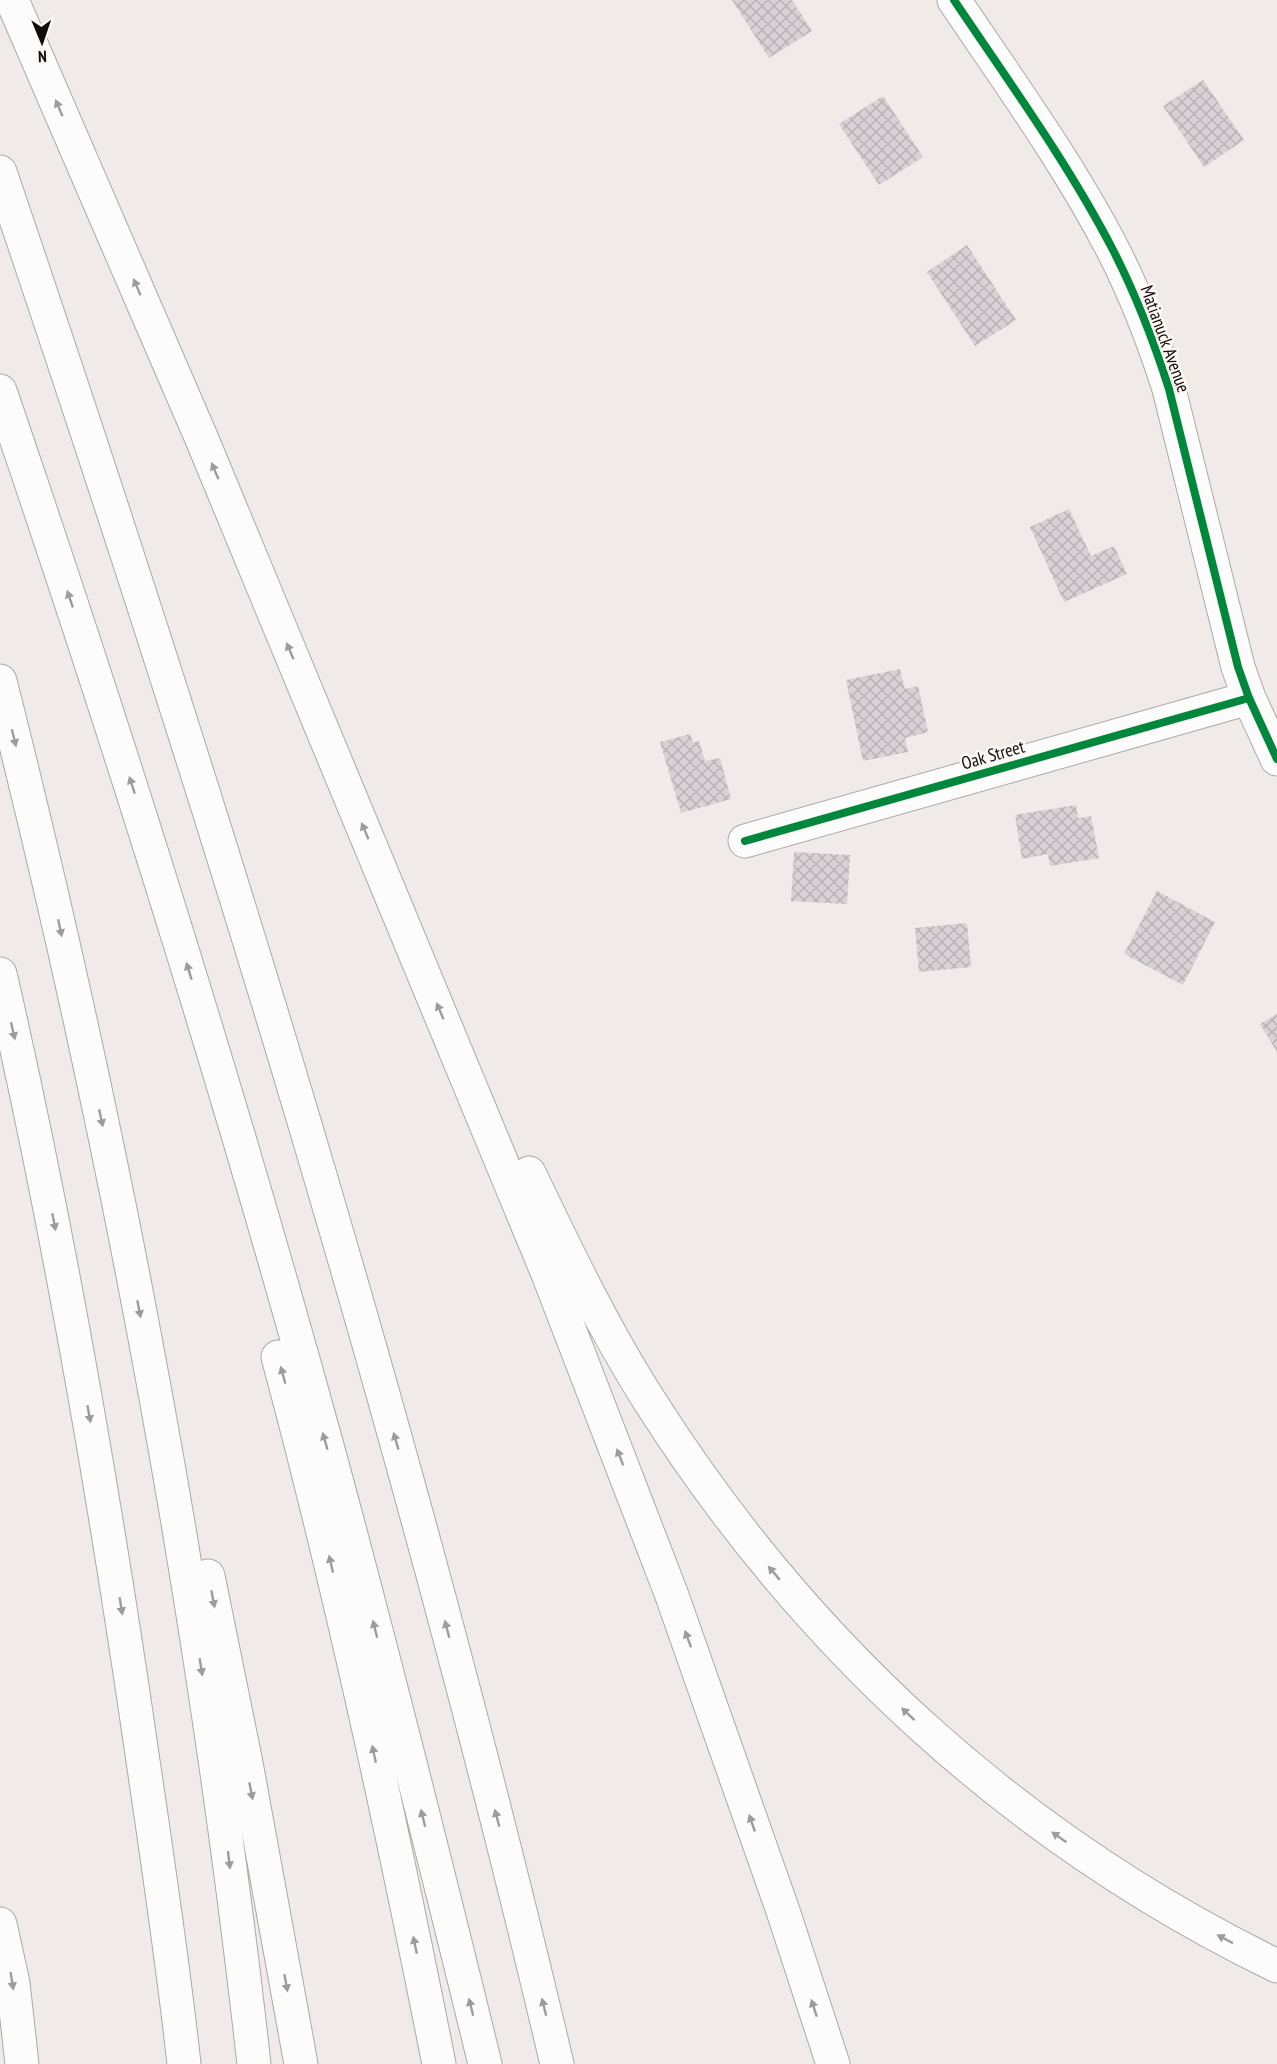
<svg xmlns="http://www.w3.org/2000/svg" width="1277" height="2064" viewBox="0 0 1277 2064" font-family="'PT Sans Narrow',sans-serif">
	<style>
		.building { fill: url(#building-cross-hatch) }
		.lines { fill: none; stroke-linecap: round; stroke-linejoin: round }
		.minor-casing { stroke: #aca8a6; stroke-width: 35 }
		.highway-casing { stroke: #aca8a6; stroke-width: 35 }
		.minor { stroke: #fdfcfc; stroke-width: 33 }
		.highway { stroke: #fdfcfc; stroke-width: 33 }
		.cycleway-casing { stroke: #fef8f4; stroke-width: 11 }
		.cycleway { stroke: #00873e; stroke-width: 8 }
		.oneway { fill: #9e9c9b }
		.labels { text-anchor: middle; stroke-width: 5; stroke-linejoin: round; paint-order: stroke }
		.street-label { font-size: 18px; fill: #0f0c0a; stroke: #fef8f4 }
	</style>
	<defs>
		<pattern id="building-cross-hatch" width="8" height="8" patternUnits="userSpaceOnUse" patternTransform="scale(1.5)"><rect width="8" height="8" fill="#d8d1d5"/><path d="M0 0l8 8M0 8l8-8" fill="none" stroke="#b8b2b6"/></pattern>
	</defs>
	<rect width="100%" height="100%" fill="#f0ebe8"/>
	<path class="building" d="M 732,0 L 792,0 L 812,31 L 769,58 Z
		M 1203,80 L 1244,140 L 1204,167 L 1163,106 Z
		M 883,96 L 923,157 L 879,185 L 839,124 Z
		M 967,245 L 1016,320 L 975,346 L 927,272 Z
		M 1069,509 L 1091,556 L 1114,546 L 1127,574 L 1064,602 L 1030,527 Z
		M 900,669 L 905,689 L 918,686 L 928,732 L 905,738 L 908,752 L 863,761 L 846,680 Z
		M 690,734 L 693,743 L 699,741 L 705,761 L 720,758 L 731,799 L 681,813 L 660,742 Z
		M 1076,805 L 1078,818 L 1091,816 L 1099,858 L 1050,866 L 1048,854 L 1022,859 L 1015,815 Z
		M 794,852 L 850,855 L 847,904 L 791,901 Z
		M 1157,891 L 1215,922 L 1183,985 L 1124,954 Z
		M 967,923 L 971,967 L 919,972 L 915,928 Z
		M 1277,1014 L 1277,1052 L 1260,1024 Z"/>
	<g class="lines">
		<defs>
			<path id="minor" d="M 954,0 C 1009,82 1068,163 1113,250 C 1136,295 1154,342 1169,389 L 1238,667 L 1249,698 L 1277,759
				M 745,841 L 1249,698"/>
			<path id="highway" d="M 12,0 L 201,437 L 548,1274 L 671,1593 L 783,1911 L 833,2064
				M 0,172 C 211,794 406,1424 557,2064
				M 0,391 C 120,742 231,1096 329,1453 C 384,1656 435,1860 485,2064
				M 0,681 C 115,1136 202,1598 254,2064
				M 0,974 C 60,1235 105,1497 143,1761 C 158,1862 173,1963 184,2064
				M 529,1173 C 566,1250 603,1328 649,1400 C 804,1645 1016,1839 1277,1966
				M 278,1357 C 341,1590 392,1827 439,2064
				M 208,1576 L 246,1763 L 301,2064
				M 0,1924 L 13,1983 L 22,2064"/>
		</defs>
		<use href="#minor" class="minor-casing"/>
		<use href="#highway" class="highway-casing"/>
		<use href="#minor" class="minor"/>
		<use href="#highway" class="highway"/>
		<defs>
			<path id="cycleway" d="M 954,0 C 1009,82 1068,163 1113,250 C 1136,295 1154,342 1169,389 L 1238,667 L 1249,698 L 1277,759
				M 745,841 L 1249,698"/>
		</defs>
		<use href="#cycleway" class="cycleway-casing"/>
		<use href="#cycleway" class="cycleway"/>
	</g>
	<defs><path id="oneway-solid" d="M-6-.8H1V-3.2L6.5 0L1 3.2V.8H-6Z" transform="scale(1.5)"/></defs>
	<g class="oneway">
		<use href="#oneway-solid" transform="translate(59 108) rotate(-113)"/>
		<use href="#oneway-solid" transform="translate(137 287) rotate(-113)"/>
		<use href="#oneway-solid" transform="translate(215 471) rotate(-113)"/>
		<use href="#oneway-solid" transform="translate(70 599) rotate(-109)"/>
		<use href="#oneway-solid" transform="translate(290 651) rotate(-113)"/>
		<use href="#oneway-solid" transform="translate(14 738) rotate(76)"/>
		<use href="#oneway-solid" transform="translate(132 785) rotate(-108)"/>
		<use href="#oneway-solid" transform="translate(365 831) rotate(-113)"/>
		<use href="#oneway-solid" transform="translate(60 928) rotate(78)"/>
		<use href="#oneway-solid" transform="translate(189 971) rotate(-107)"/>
		<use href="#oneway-solid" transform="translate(440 1011) rotate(-113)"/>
		<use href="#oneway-solid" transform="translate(13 1031) rotate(77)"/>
		<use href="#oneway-solid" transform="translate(101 1118) rotate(78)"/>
		<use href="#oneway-solid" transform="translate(54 1222) rotate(79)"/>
		<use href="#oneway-solid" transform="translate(139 1309) rotate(79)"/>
		<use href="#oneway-solid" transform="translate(283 1375) rotate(-105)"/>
		<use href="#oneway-solid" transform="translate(89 1414) rotate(80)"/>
		<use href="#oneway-solid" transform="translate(325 1441) rotate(-106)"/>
		<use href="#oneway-solid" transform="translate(396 1441) rotate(-106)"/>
		<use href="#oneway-solid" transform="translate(620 1457) rotate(-111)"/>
		<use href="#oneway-solid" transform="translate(331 1564) rotate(-103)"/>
		<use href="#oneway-solid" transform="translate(774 1573) rotate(-130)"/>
		<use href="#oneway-solid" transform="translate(213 1599) rotate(79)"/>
		<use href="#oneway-solid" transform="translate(121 1606) rotate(81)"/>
		<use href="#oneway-solid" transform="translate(375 1629) rotate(-104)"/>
		<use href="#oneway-solid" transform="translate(447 1629) rotate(-105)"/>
		<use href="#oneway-solid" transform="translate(688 1639) rotate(-110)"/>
		<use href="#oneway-solid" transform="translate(201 1667) rotate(81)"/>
		<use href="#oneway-solid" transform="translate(908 1714) rotate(-137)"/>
		<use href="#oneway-solid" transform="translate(374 1754) rotate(-102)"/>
		<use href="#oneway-solid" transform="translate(251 1791) rotate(79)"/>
		<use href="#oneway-solid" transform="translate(423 1818) rotate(-104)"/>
		<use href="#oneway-solid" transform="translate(497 1818) rotate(-105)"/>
		<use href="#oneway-solid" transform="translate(752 1823) rotate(-109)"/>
		<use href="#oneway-solid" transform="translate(1059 1837) rotate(-145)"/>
		<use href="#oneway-solid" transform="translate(229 1860) rotate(83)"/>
		<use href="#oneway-solid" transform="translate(1225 1939) rotate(-152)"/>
		<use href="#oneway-solid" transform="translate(415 1945) rotate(-102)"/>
		<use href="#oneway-solid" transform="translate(12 1981) rotate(81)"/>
		<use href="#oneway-solid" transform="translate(286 1983) rotate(80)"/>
		<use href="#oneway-solid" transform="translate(471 2007) rotate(-104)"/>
		<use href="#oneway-solid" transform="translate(544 2007) rotate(-104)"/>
		<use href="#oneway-solid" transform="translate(814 2008) rotate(-108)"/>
	</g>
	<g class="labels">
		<g class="street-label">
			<text transform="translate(1165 339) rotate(70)" y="6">Matianuck Avenue</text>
			<text transform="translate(993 755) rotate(-16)" y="6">Oak Street</text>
		</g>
	</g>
	<g transform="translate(42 42) rotate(178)" stroke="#fef8f4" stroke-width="4.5" paint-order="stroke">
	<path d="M0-4.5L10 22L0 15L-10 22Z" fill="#0f0c0a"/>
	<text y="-9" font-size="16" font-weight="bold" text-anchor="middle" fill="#0f0c0a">N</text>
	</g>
</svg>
